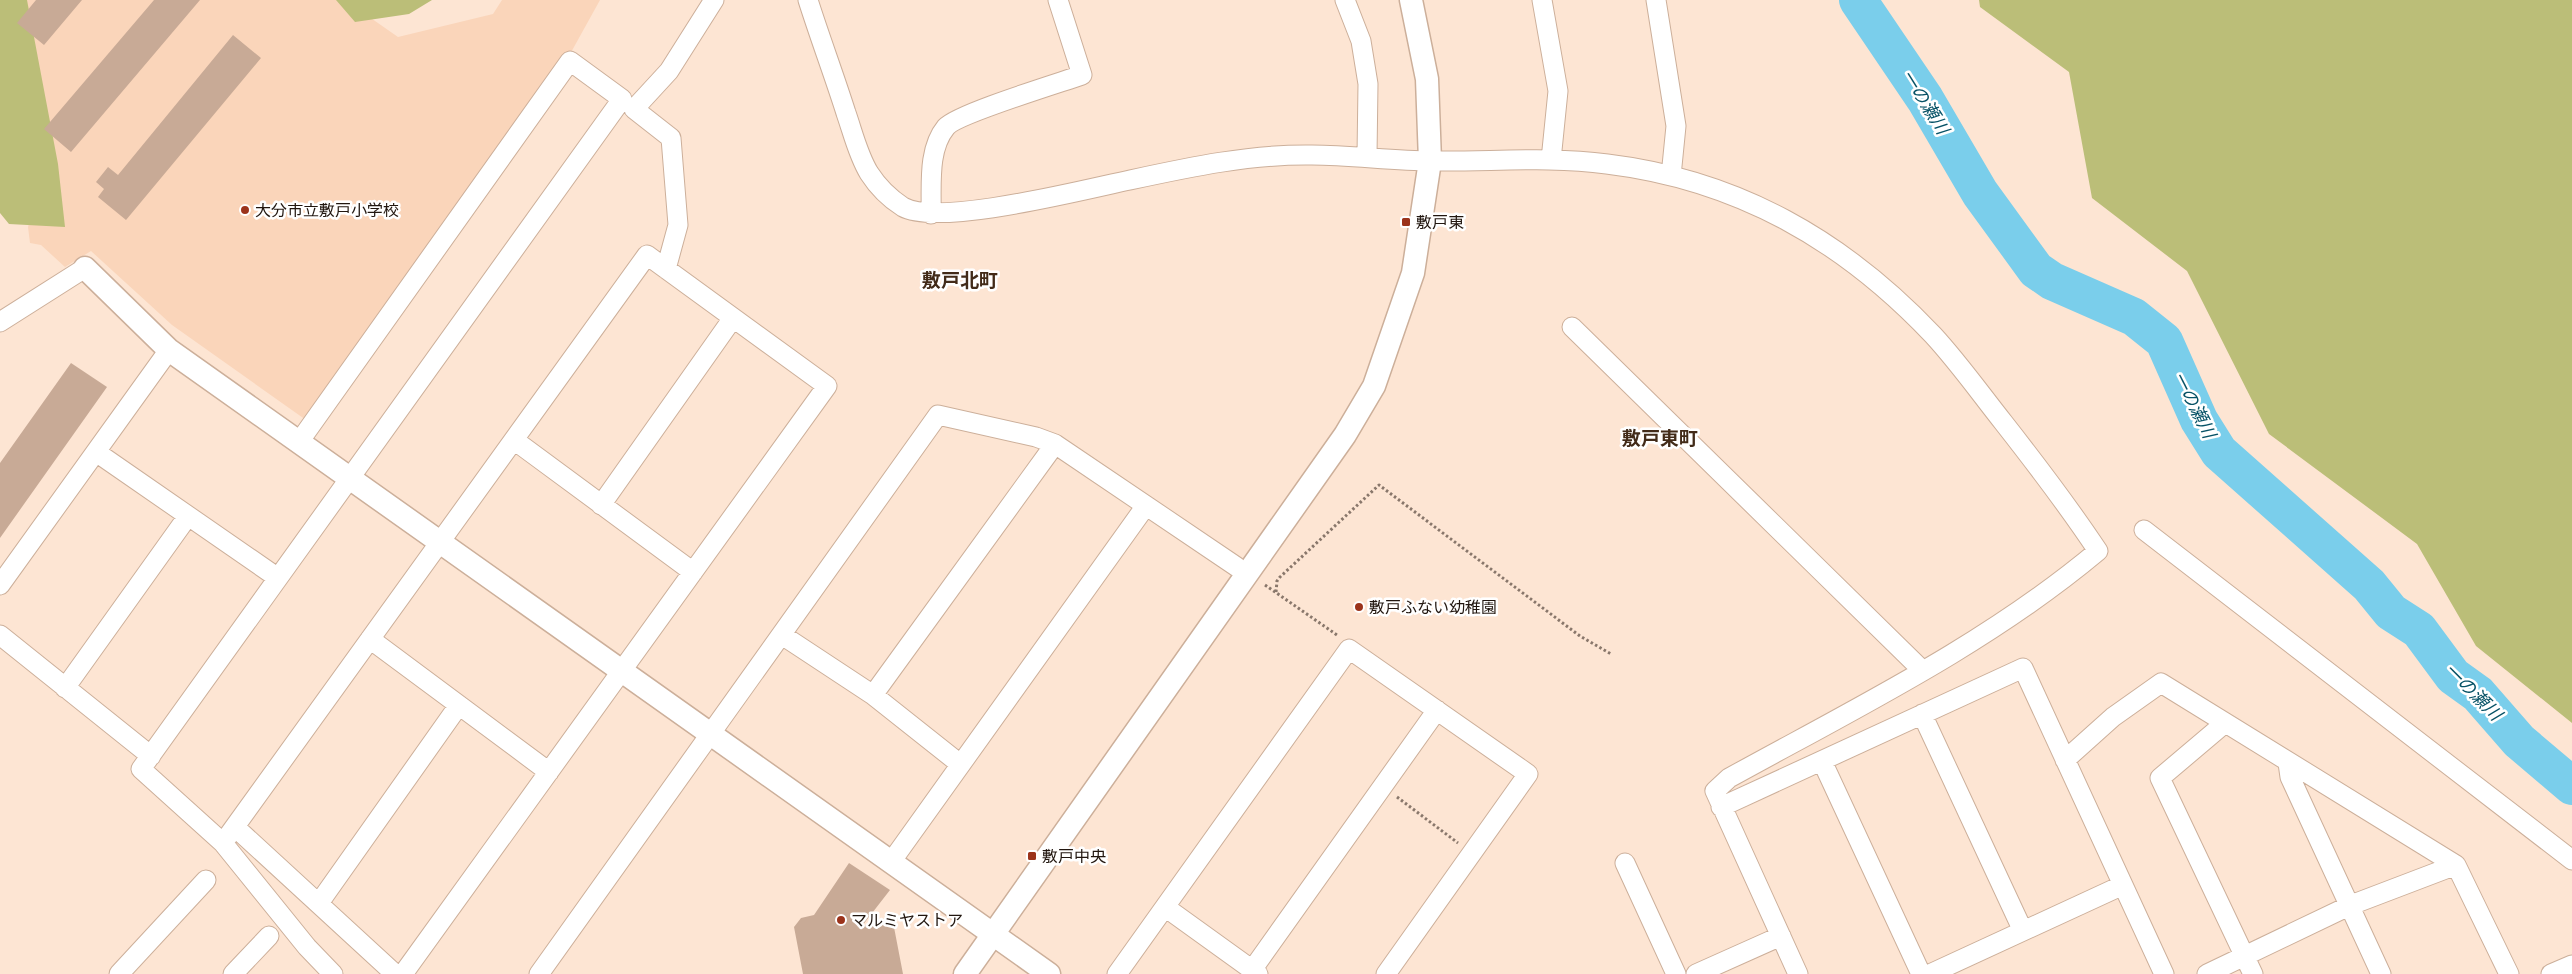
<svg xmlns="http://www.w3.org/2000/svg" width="2572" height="974" viewBox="0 0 2572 974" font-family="Karla,'Noto Sans JP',sans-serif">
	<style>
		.built { fill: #fad5ba }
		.forest { fill: #bbbe78 }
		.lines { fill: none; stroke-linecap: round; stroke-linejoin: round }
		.river { stroke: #7aceeb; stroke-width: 38 }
		.building { fill: #c8aa96 }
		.minor-casing { stroke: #ccaf9a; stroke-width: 21 }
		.tertiary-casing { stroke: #ccaf9a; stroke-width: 25 }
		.path { stroke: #89776b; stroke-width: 3; stroke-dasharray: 2.5 2.5; stroke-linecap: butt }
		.minor { stroke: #fff; stroke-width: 19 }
		.tertiary { stroke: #fff; stroke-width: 22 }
		.poi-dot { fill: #9b331b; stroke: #fff; stroke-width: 2 }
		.labels { text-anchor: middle; stroke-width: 5; stroke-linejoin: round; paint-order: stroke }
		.poi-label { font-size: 16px; fill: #21160f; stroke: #fff; text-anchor: start }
		.water-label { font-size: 18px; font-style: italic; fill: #075266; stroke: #fff }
		.quarter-label { font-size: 19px; font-weight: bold; fill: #422b19; stroke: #fff }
	</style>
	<rect width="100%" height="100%" fill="#fde5d3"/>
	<path class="built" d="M 10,0 L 345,0 L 398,37 L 493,14 L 502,0 L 600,0 L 569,56 L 306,420 L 172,325 L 91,251 L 65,267 L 41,245 L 30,243 L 28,227 L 38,193 Z"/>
	<path class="forest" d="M 0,0 L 27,0 L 58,164 L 65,227 L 9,224 L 0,213 Z
		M 336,0 L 432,0 L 409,14 L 355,22 Z
		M 1979,0 L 2572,0 L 2572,723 L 2476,646 L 2417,544 L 2269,434 L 2187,271 L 2092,198 L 2069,72 L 1980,7 Z"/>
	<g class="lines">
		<path class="river" d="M 1858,0 L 1925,99 L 1980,193 L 2036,270 L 2052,281 L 2134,317 L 2164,341 L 2199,420 L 2219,452 L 2369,585 L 2391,612 L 2419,630 L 2453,676 L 2478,694 L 2519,741 L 2572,786"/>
	</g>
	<path class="building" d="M 36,0 L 82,0 L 44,45 L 17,23 Z
		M 154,0 L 200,0 L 71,152 L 44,129 Z
		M 233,35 L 261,58 L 126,220 L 98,197 L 104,189 L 96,182 L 108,167 L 118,175 Z
		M 71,363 L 107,387 L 0,538 L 0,463 Z
		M 849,863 L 890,890 L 862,926 L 893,922 L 903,974 L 803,974 L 794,927 L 801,918 L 814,915 Z"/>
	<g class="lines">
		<defs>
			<path id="minor" d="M 808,0 C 820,38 834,75 846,113 C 853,133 858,155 869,173 C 878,187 889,198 903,207 C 939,227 1086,189 1130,180 C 1190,167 1251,154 1312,155 C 1352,155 1392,161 1432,161 C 1490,162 1549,156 1607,164 C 1738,180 1843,240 1933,335 C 1958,362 1980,393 2003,422 C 2036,464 2068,506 2098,551 C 1987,644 1856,708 1729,778 L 1715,791 L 1798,974
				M 1345,0 L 1361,41 L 1368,84 L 1367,156
				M 1542,0 L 1558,91 L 1551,160
				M 1656,0 L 1676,126 L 1671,176
				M 931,214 C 932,187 927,150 946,127 C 957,114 1059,83 1082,75 L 1058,0
				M 666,269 L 678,225 L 671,138 L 634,109 L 669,71 L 714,0
				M 0,322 L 85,268
				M 1572,327 L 1923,671
				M 514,440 L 693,572
				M 299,442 L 570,61 L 622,99 L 141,769 L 223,843 L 307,947 L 333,974
				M 96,452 L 278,578
				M 601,505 L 733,318
				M 2144,530 L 2572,860
				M 0,585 L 169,350
				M 0,635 L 151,756
				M 782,635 L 873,695 L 960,764
				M 370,639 L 549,772
				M 65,688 L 188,516
				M 873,695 L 1055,444
				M 1922,714 L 2023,931
				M 2225,723 L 2160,778 L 2253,974
				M 2065,760 L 2113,717 L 2161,683 L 2456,865 L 2509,974
				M 1822,761 L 1921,974
				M 2288,763 L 2290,777 L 2381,974
				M 1721,807 L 2023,668 L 2164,974
				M 235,827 L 395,974
				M 223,843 L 647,255 L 827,386 L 403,974
				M 891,862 L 1145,507
				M 1625,863 L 1676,974
				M 319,903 L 459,705
				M 1165,907 L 1258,974
				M 1252,970 L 1437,710
				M 119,974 L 206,880
				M 233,974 L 269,936
				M 539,974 L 938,415 L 1036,437 L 1055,444 L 1237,567
				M 1117,974 L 1349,649 L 1528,774 L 1386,974
				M 1696,974 L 1781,936
				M 1930,974 L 2123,885
				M 2207,974 L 2351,905 L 2456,865
				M 2551,974 L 2572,965"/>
			<path id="tertiary" d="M 85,268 L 169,350 L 1049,974
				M 965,974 L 1345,435 L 1374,386 L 1413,273 L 1430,161 L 1427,79 L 1411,0"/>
		</defs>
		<use href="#minor" class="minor-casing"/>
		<use href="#tertiary" class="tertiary-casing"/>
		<path class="path" d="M 1265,585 L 1337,635
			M 1276,592 L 1277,581 L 1280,577 L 1379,485 L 1580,636 L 1611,654
			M 1397,797 L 1458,843"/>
		<use href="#minor" class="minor"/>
		<use href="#tertiary" class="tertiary"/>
	</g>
	<g class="poi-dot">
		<circle cx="245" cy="210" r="5"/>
		<rect x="1401" y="217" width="10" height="10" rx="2.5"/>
		<circle cx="1359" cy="607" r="5"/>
		<rect x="1027" y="851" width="10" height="10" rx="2.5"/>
		<circle cx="841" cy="920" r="5"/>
	</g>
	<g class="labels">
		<g class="poi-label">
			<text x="255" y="216">大分市立敷戸小学校</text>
			<text x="1416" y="228">敷戸東</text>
			<text x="1369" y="613">敷戸ふない幼稚園</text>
			<text x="1042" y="862">敷戸中央</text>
			<text x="851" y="926">マルミヤストア</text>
		</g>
		<g class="water-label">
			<text transform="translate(1925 102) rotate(58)" y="6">一の瀬川</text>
			<text transform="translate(2194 405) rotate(63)" y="6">一の瀬川</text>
			<text transform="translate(2473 692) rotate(45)" y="6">一の瀬川</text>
		</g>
		<g class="quarter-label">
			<text x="960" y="287">敷戸北町</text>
			<text x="1660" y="445">敷戸東町</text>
		</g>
	</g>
</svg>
